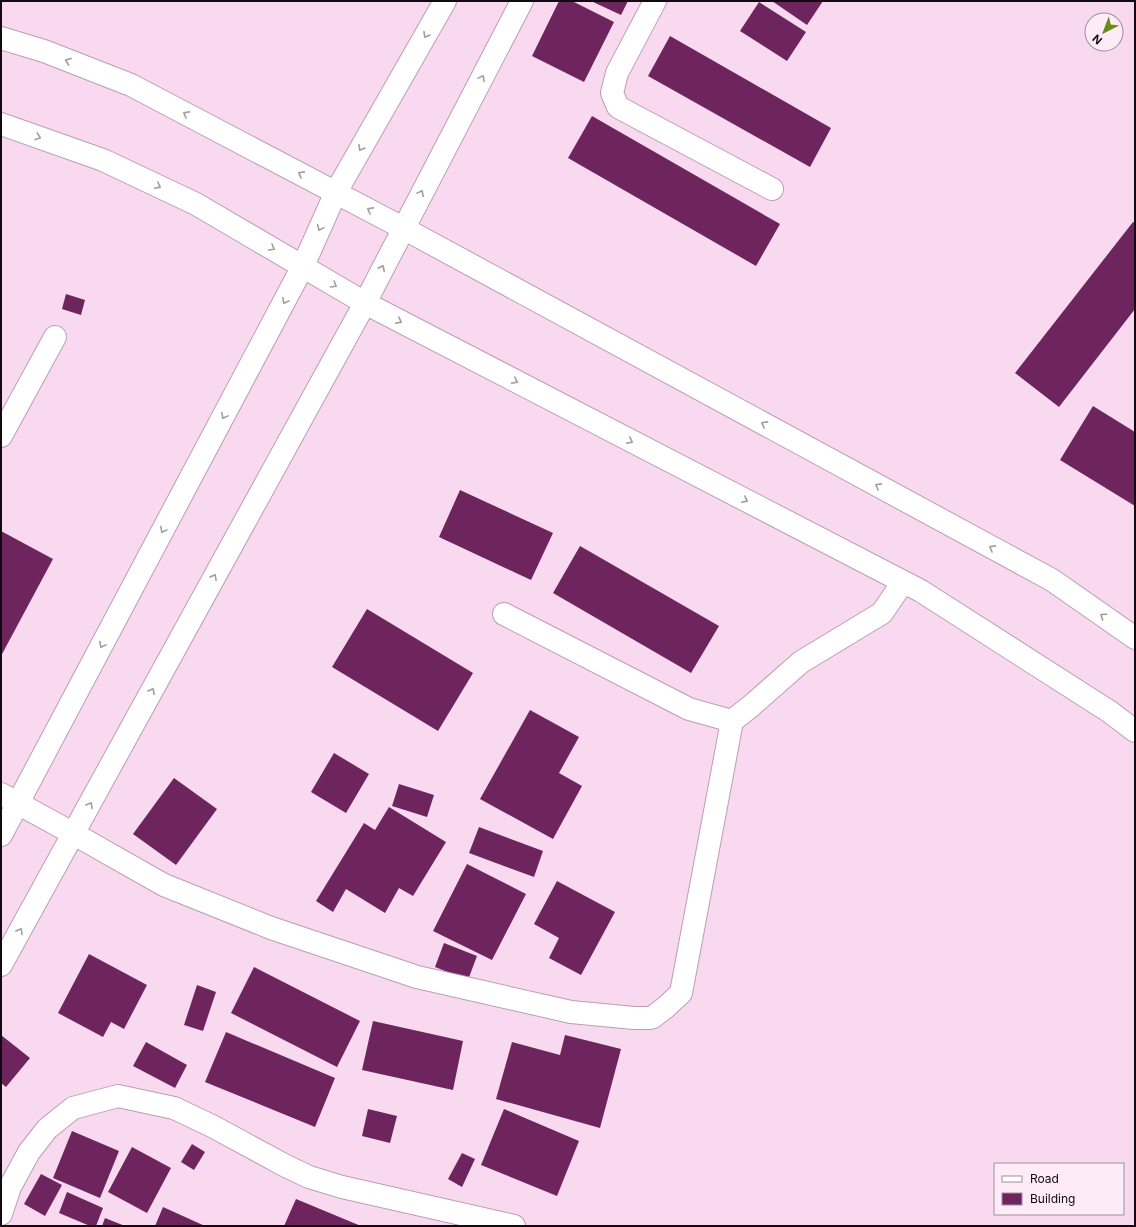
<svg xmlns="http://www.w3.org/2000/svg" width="1136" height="1227" viewBox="0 0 1136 1227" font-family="Inter,sans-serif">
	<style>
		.building { fill: #6e255e }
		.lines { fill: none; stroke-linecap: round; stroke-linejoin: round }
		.minor-casing { stroke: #bb9eb3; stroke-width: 24 }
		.minor { stroke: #fff; stroke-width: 22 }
		.oneway { stroke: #a19d9f }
	</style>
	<rect width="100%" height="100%" fill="#f9d9ef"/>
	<path class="building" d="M 559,1 L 572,1 L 614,22 L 584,82 L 532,56 Z
		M 591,1 L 628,1 L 621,15 Z
		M 772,1 L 823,1 L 807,25 Z
		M 759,2 L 806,32 L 787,61 L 740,31 Z
		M 670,36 L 831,128 L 810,167 L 648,76 Z
		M 592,116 L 780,224 L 756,266 L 568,158 Z
		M 1133,222 L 1135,223 L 1135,309 L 1059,407 L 1015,373 Z
		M 66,294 L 85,300 L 81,315 L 62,309 Z
		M 1093,406 L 1135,432 L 1135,506 L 1060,460 Z
		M 460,490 L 553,533 L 531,580 L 439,537 Z
		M 1,531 L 53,559 L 1,656 Z
		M 580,546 L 719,626 L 691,673 L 553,593 Z
		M 367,609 L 473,673 L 438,731 L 332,667 Z
		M 530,710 L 579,737 L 559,773 L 582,786 L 553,839 L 480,799 Z
		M 334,753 L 369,774 L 346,813 L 311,792 Z
		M 174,778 L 217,809 L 176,865 L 133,834 Z
		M 399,784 L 434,795 L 427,817 L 392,806 Z
		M 389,807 L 446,842 L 413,896 L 399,888 L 385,913 L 346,889 L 333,912 L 316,901 L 364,823 L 375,830 Z
		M 479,827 L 543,851 L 534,877 L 469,853 Z
		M 467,864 L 526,894 L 492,960 L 433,931 Z
		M 557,881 L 615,912 L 581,975 L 549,958 L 559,938 L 534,924 Z
		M 444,943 L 477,956 L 468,980 L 435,967 Z
		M 89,954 L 147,985 L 124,1029 L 111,1022 L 103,1037 L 58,1013 Z
		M 254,967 L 360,1021 L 337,1067 L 231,1013 Z
		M 197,985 L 216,992 L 203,1031 L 184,1025 Z
		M 373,1021 L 463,1041 L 453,1090 L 362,1070 Z
		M 226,1032 L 335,1078 L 315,1127 L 205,1082 Z
		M 1,1035 L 30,1058 L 6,1087 L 1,1083 Z
		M 565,1035 L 621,1049 L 600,1128 L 496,1099 L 512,1042 L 560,1055 Z
		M 146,1042 L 187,1065 L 175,1088 L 133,1066 Z
		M 368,1109 L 397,1116 L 390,1143 L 362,1136 Z
		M 504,1109 L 579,1141 L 557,1196 L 481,1165 Z
		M 72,1131 L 119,1151 L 100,1198 L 53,1178 Z
		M 192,1144 L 205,1152 L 194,1170 L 181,1162 Z
		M 132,1147 L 171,1168 L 147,1213 L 108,1192 Z
		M 462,1153 L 475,1159 L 462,1187 L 448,1179 Z
		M 41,1174 L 62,1185 L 45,1216 L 24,1204 Z
		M 67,1192 L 103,1208 L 96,1226 L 90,1226 L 59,1213 Z
		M 296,1199 L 361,1226 L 284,1226 Z
		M 163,1207 L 205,1226 L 155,1226 Z
		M 105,1218 L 125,1226 L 102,1226 Z"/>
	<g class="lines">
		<defs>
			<path id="minor" d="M 655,1 L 617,73 L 612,93 L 618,107 L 772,189
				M 1,38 L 44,51 L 131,85 L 403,228 L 1052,580 L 1135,638
				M 1,124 L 103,160 L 196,204 L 365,303 L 921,591 L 1110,712 L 1135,731
				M 1,436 L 55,337
				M 504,614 L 689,709 L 732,721 L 751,706 L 801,662 L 882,613 L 903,582
				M 1,794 L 74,834 L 164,885 L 271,928 L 417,977 L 571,1012 L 634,1018 L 649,1018 L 653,1017 L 666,1007 L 681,993 L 732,721
				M 1,835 L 303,266 L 336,192 L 445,1
				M 1,965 L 365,303 L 522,1
				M 1,1214 L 10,1187 L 29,1152 L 47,1129 L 73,1108 L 118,1096 L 174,1108 L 212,1126 L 284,1165 L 309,1177 L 342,1187 L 514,1226"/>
		</defs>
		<use href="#minor" class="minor-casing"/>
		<use href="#minor" class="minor"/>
	</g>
	<defs><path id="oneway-chevron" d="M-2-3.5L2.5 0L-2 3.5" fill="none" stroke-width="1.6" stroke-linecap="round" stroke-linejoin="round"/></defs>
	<g class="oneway">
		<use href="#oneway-chevron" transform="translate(426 35) rotate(120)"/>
		<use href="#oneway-chevron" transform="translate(68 61) rotate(-159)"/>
		<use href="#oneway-chevron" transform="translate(482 78) rotate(-62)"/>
		<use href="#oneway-chevron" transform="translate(186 114) rotate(-152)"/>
		<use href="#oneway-chevron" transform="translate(38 137) rotate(19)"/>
		<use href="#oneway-chevron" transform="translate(361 148) rotate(120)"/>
		<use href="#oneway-chevron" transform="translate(301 174) rotate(-152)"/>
		<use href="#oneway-chevron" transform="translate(158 186) rotate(26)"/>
		<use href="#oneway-chevron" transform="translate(421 193) rotate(-62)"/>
		<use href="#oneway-chevron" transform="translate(370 210) rotate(-152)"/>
		<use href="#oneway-chevron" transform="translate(320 228) rotate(114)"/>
		<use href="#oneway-chevron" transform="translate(272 248) rotate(30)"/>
		<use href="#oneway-chevron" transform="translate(382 268) rotate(-63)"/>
		<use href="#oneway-chevron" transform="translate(334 285) rotate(30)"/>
		<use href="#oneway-chevron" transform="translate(285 301) rotate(118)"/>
		<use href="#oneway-chevron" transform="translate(399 321) rotate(27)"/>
		<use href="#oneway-chevron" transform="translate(515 381) rotate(27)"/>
		<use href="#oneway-chevron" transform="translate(224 416) rotate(118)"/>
		<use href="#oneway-chevron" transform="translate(764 424) rotate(-151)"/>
		<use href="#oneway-chevron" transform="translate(630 441) rotate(27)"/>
		<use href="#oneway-chevron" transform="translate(878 486) rotate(-151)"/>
		<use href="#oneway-chevron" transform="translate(745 500) rotate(27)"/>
		<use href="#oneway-chevron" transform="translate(163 530) rotate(118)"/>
		<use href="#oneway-chevron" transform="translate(992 548) rotate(-151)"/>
		<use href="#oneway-chevron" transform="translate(214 577) rotate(-61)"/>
		<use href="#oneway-chevron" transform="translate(1103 616) rotate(-145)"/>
		<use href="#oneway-chevron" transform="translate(102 645) rotate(118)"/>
		<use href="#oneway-chevron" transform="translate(152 691) rotate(-61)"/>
		<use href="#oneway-chevron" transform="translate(90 805) rotate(-61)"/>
		<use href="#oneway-chevron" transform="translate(20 931) rotate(-61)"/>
	</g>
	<rect width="1136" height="1227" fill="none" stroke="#130910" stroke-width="4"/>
	<rect x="994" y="1163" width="130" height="52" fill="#feebf8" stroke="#a0919b"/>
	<rect x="1002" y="1176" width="20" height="6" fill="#ffffff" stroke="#a0919b"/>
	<text x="1030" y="1183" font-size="12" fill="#130910">Road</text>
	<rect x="1002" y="1193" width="20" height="12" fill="#6e255e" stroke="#a0919b"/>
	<text x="1030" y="1203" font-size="12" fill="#130910">Building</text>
	<g transform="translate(1104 32) rotate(222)"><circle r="19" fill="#feebf8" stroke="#a0919b"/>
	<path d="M0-3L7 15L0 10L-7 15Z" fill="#668c17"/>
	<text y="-6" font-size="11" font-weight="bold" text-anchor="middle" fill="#130910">N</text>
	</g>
</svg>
